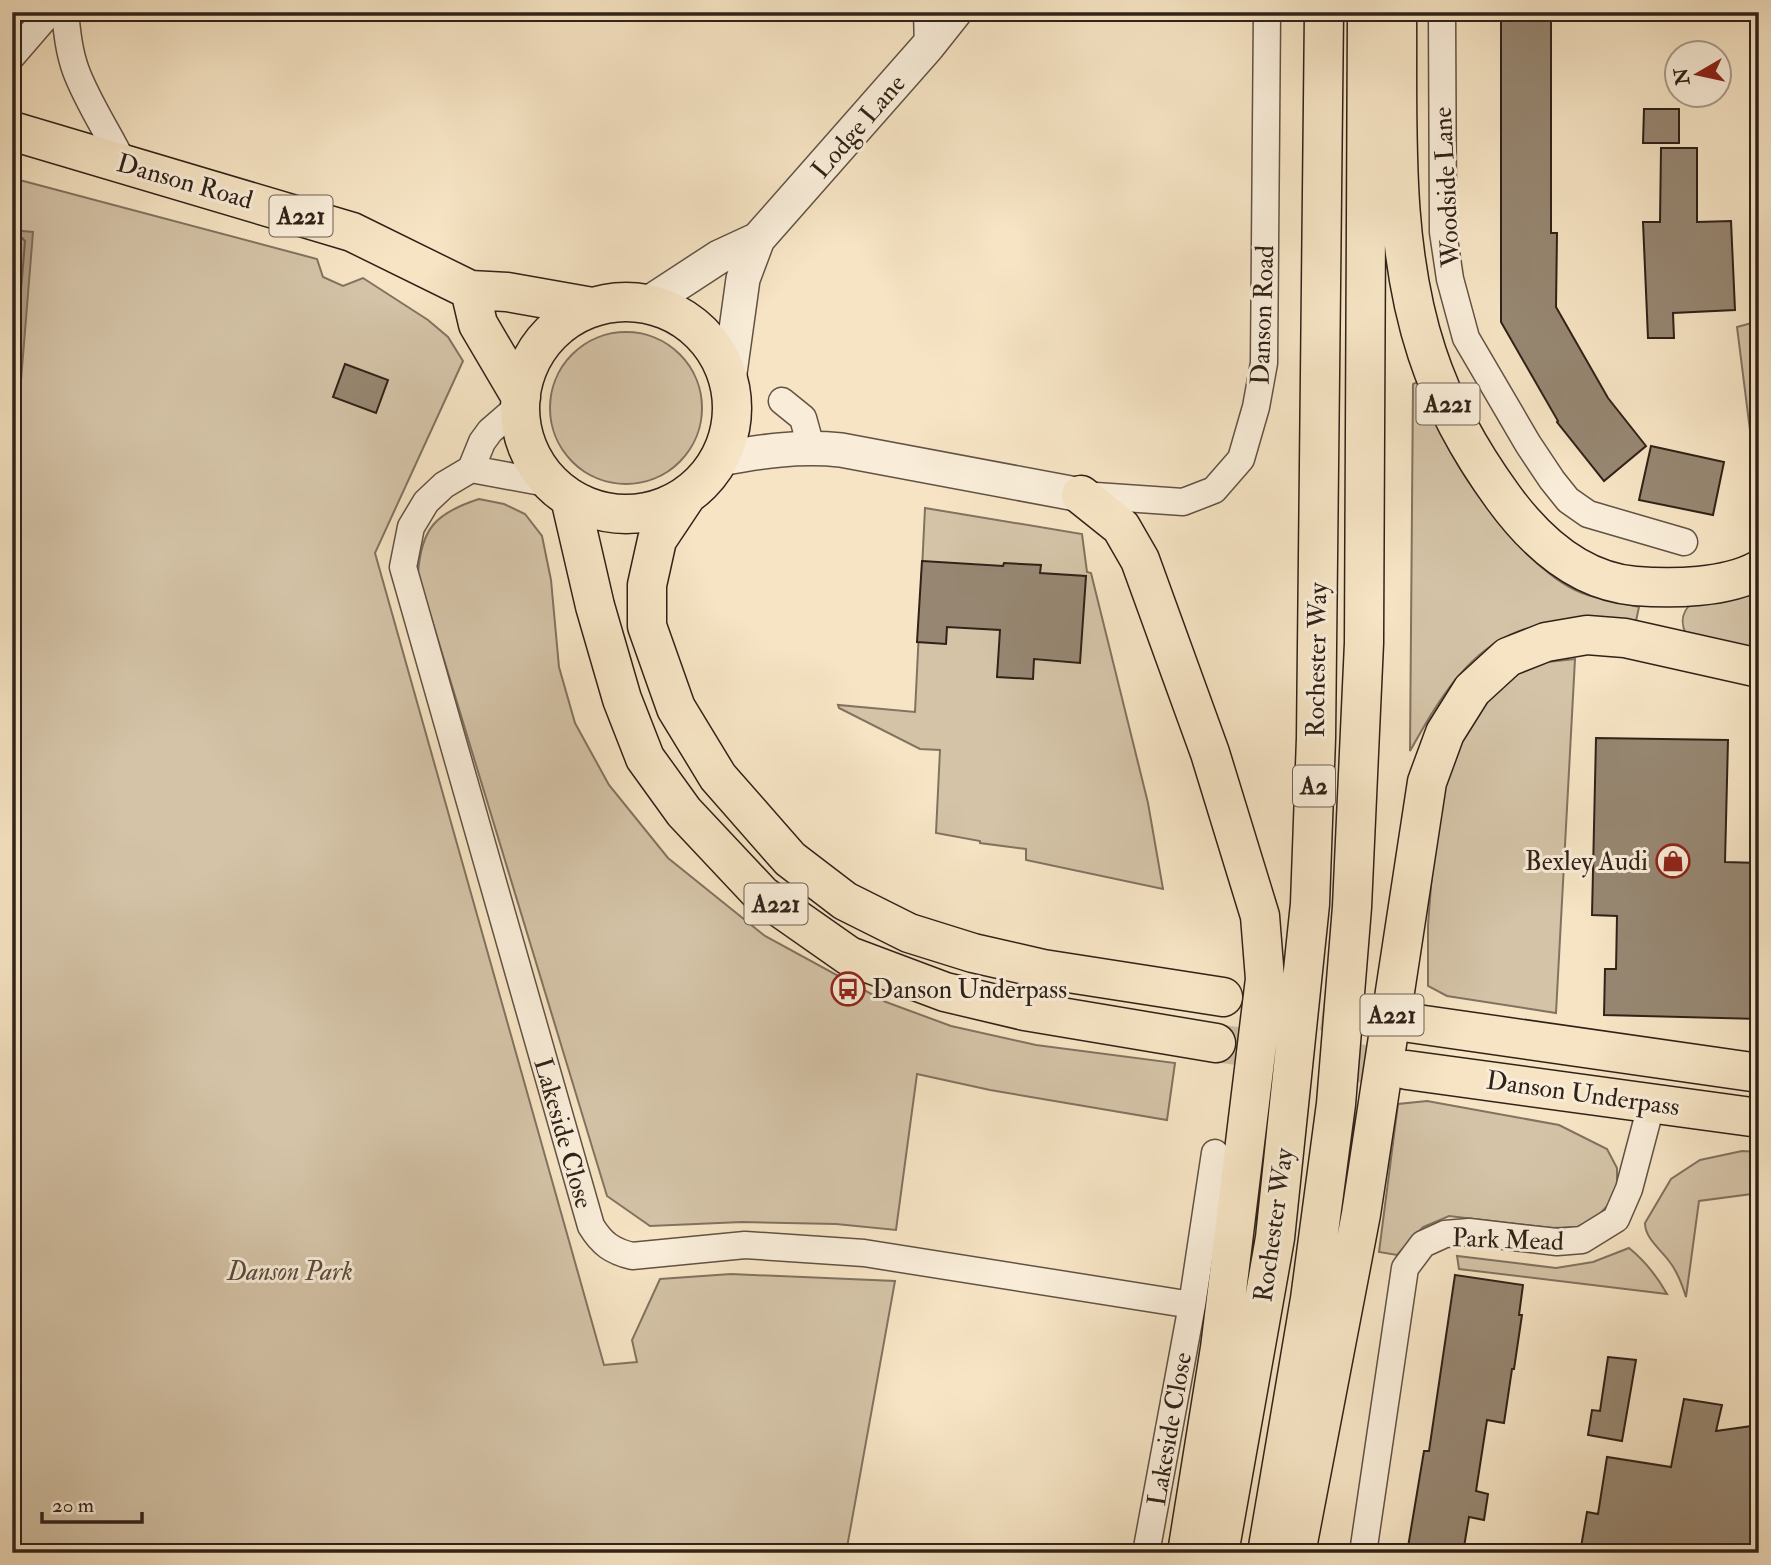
<svg xmlns="http://www.w3.org/2000/svg" width="1771" height="1565" viewBox="0 0 1771 1565" font-family="'IM FELL Double Pica',serif">
	<style>
		.green { fill: #d4c3a7; stroke: #827260; stroke-width: 2 }
		.water { fill: #b3a28a; stroke: #7f6f5d; stroke-width: 2 }
		.lines { fill: none; stroke-linecap: round; stroke-linejoin: round }
		.shore { stroke: #726252; stroke-width: 2 }
		.building { fill: #978772; stroke: #302219; stroke-width: 2 }
		.primary-tunnel { stroke: #cebda2; stroke-width: 38; stroke-dasharray: 38 19; stroke-linecap: butt }
		.minor-casing { stroke: #625244; stroke-width: 29 }
		.tertiary-casing { stroke: #625244; stroke-width: 36 }
		.primary-casing { stroke: #302219; stroke-width: 41 }
		.trunk-casing { stroke: #302219; stroke-width: 41 }
		.minor { stroke: #f9edd9; stroke-width: 26 }
		.tertiary { stroke: #f9edd9; stroke-width: 33 }
		.primary { stroke: #f6e4c4; stroke-width: 38 }
		.trunk { stroke: #f6e4c4; stroke-width: 38 }
		.labels { text-anchor: middle; stroke-width: 6; stroke-linejoin: round; paint-order: stroke }
		.shield { fill: #f9edd9; stroke: #6c5f53; stroke-width: 2 }
		.shield-label { font-size: 24px; font-weight: bold; fill: #302219 }
		.street-label { font-size: 26px; fill: #302219; stroke: #f9edd9 }
		.poi-label { font-size: 26px; fill: #302219; stroke: #f9edd9; text-anchor: end }
		.park-label { font-size: 26px; font-style: italic; fill: #594a3c; stroke: #f9edd9 }
	</style>
	<rect width="100%" height="100%" fill="#f6e4c4"/>
	<filter id="stains"><feTurbulence type="fractalNoise" baseFrequency=".00286" numOctaves="4"/><feColorMatrix values="0 0 0 0 .2 0 0 0 0 .09 0 0 0 0 .02 0 0 0 .5 -.17"/></filter>
	<radialGradient id="worn" r=".72"><stop offset=".6" stop-color="#630" stop-opacity="0"/><stop offset="1" stop-color="#630" stop-opacity=".3"/></radialGradient>
	<path class="green" d="M 12,178 L 317,259 L 323,277 L 343,286 L 363,278 L 428,320 L 448,337 L 463,361 L 375,553 L 604,1365 L 637,1362 L 632,1340 L 660,1279 L 731,1274 L 895,1281 L 846,1553 L 12,1553 Z
		M 1759,321 L 1759,465 L 1753,454 L 1737,327 Z
		M550 408a76 76 0 1 1 152 0a76 76 0 1 1-152 0Z
		M 1419,381 C 1429,403 1438,427 1449,449 C 1473,494 1534,575 1582,593 C 1600,600 1621,602 1639,607 L 1636,621 C 1608,622 1578,621 1550,624 C 1478,631 1442,694 1410,751 L 1413,384 Z
		M 479,499 L 504,504 L 525,514 L 542,536 L 551,580 L 559,667 L 575,723 L 609,785 L 668,858 L 765,936 L 886,1002 L 951,1026 L 1036,1045 L 1175,1063 L 1167,1120 L 990,1090 L 917,1074 L 896,1230 L 836,1224 L 742,1222 L 650,1226 L 607,1196 L 418,574 C 421,528 436,513 479,499 Z
		M 925,508 L 1082,534 L 1087,572 L 1091,573 L 1148,803 L 1163,889 L 1026,860 L 1026,849 L 980,843 L 980,841 L 936,833 L 940,750 L 920,749 L 839,708 L 838,705 L 915,712 Z
		M 1758,594 L 1759,655 L 1686,634 C 1679,620 1683,610 1694,601 Z
		M 1575,659 L 1556,1013 L 1447,996 L 1428,986 L 1428,925 L 1436,821 L 1455,734 L 1511,676 L 1547,662 Z
		M 1427,1101 L 1559,1125 L 1607,1149 L 1617,1168 L 1617,1189 L 1610,1203 L 1595,1219 L 1577,1227 L 1552,1228 L 1449,1216 L 1423,1227 L 1397,1255 L 1379,1252 L 1398,1104 Z
		M 1742,1151 L 1759,1152 L 1759,1193 L 1699,1201 L 1686,1297 C 1682,1284 1677,1271 1669,1261 C 1660,1249 1645,1238 1645,1223 L 1671,1179 L 1700,1160 Z
		M 1629,1248 C 1645,1261 1657,1276 1667,1294 L 1459,1269 L 1457,1256 L 1556,1268 L 1593,1262 Z"/>
	<path class="water" d="M 12,230 L 33,232 L 12,492 Z"/>
	<g class="lines">
		<path class="shore" d="M 12,237 L 22,238 L 25,241 L 12,403"/>
	</g>
	<path class="building" d="M 1501,12 L 1551,12 L 1551,233 L 1557,233 L 1556,307 L 1608,398 L 1646,446 L 1604,481 L 1557,422 L 1558,421 L 1501,322 Z
		M 1644,109 L 1679,109 L 1679,143 L 1643,143 Z
		M 1661,148 L 1697,148 L 1697,222 L 1731,221 L 1735,310 L 1673,313 L 1674,338 L 1648,338 L 1643,222 L 1660,222 Z
		M 345,364 L 388,380 L 376,413 L 333,397 Z
		M 1651,446 L 1724,462 L 1713,515 L 1639,500 Z
		M 922,561 L 1003,566 L 1004,563 L 1041,565 L 1040,573 L 1086,576 L 1080,663 L 1034,659 L 1033,679 L 997,677 L 1000,630 L 947,627 L 946,644 L 917,642 Z
		M 1596,738 L 1728,740 L 1725,862 L 1759,863 L 1759,1019 L 1604,1015 L 1605,969 L 1616,969 L 1617,916 L 1592,915 Z
		M 1455,1275 L 1523,1285 L 1519,1315 L 1522,1315 L 1514,1369 L 1512,1369 L 1504,1423 L 1487,1420 L 1476,1491 L 1488,1494 L 1484,1520 L 1469,1517 L 1463,1553 L 1407,1553 L 1424,1451 L 1429,1451 Z
		M 1608,1357 L 1636,1360 L 1622,1441 L 1588,1435 L 1592,1410 L 1600,1411 Z
		M 1684,1399 L 1722,1405 L 1716,1431 L 1759,1425 L 1759,1553 L 1580,1553 L 1587,1512 L 1598,1514 L 1607,1457 L 1671,1467 Z"/>
	<g class="lines">
		<path class="primary-tunnel" d="M 1266,1003 L 1410,1023
			M 1216,1043 L 1407,1070"/>
		<defs>
			<path id="minor" d="M 65,12 C 67,32 69,52 76,71 C 88,103 108,132 123,163
				M 927,12 L 928,46
				M 1442,12 L 1443,232 L 1450,279 L 1466,338 L 1528,444 L 1552,480 L 1568,500 L 1588,514 L 1684,542
				M 12,56 L 50,12
				M 782,401 L 803,418 L 811,447
				M 519,406 L 490,431 L 482,442 L 471,469 L 444,485 L 426,502 L 411,527 L 403,567 L 591,1226 C 602,1244 612,1251 632,1256 L 745,1245 L 864,1253 L 1192,1305
				M 471,469 L 552,484
				M 1081,495 L 1183,502 L 1214,490 L 1241,459 L 1256,407 L 1264,363 L 1267,12
				M 1146,1553 L 1192,1305 L 1215,1153
				M 1363,1553 L 1405,1268 L 1423,1244 L 1445,1234 L 1469,1232 L 1557,1242 L 1582,1240 L 1616,1219 L 1629,1189 L 1652,1102"/>
			<path id="tertiary" d="M 647,304 L 719,257 L 758,239
				M 729,380 L 743,279 L 758,239 L 928,46 L 955,12
				M 720,459 C 761,451 799,446 841,450 L 1081,495"/>
			<path id="primary" d="M 12,131 L 352,232 L 470,290 L 507,292 L 592,307
				M 470,290 L 478,324 L 521,397
				M520 408a106 106 0 1 1 212 0a106 106 0 1 1-212 0Z
				M 570,498 L 595,606 L 622,699 L 645,758 L 684,812 L 762,895 L 849,956 L 945,992 L 1025,1011 L 1216,1043
				M 685,498 L 657,540 L 647,585 L 647,626 L 676,708 L 718,777 L 790,859 L 845,901 L 909,933 L 973,953 L 1043,969 L 1223,997
				M 1410,1023 L 1759,1073
				M 1407,1070 L 1759,1118"/>
			<path id="trunk" d="M 1397,12 C 1398,125 1391,244 1427,353 C 1444,405 1471,453 1503,497 C 1535,541 1579,581 1635,586 C 1673,589 1726,588 1759,570
				M 1081,495 L 1121,527 L 1140,560 L 1210,753 L 1260,916 L 1265,979 L 1220,1348 L 1187,1553
				M 1219,1553 L 1275,1238 L 1310,904 L 1316,738 L 1324,12
				M 1267,1553 L 1310,1299 L 1336,1104 L 1352,907 L 1364,643 L 1367,12
				M 1296,1553 L 1361,1214 L 1427,782 L 1445,733 L 1472,690 L 1508,657 L 1546,642 L 1587,635 L 1625,638 L 1759,668"/>
		</defs>
		<use href="#minor" class="minor-casing"/>
		<use href="#tertiary" class="tertiary-casing"/>
		<use href="#primary" class="primary-casing"/>
		<use href="#trunk" class="trunk-casing"/>
		<use href="#minor" class="minor"/>
		<use href="#tertiary" class="tertiary"/>
		<use href="#primary" class="primary"/>
		<use href="#trunk" class="trunk"/>
	</g>
	<defs>
		<symbol id="shop-ring" viewBox="-11 -11 22 22"><circle r="9.5" fill="#f9edd9" stroke="#8f2418" stroke-width="1.5"/><path d="M-5-2.5h2.3a2.7 3.5 0 0 1 5.4 0H5L5.5 6h-11ZM-1.5-2.5h3a1.5 2.3 0 0 0-3 0Z" fill="#8f2418"/></symbol>
		<symbol id="bus-ring" viewBox="-11 -11 22 22"><circle r="9.5" fill="#f9edd9" stroke="#8f2418" stroke-width="1.5"/><path d="M-5-6H5V4H4V6H2V4H-2V6H-4V4H-5ZM-3.5-4V0h7V-4ZM-3.5 1.2v1.5H-2V1.2ZM2 1.2v1.5H3.5V1.2Z" fill="#8f2418"/></symbol>
	</defs>
	<g fill-rule="evenodd">
		<use href="#shop-ring" x="1654" y="842" width="38" height="38"/>
		<use href="#bus-ring" x="829" y="970" width="38" height="38"/>
	</g>
	<g class="labels">
		<g class="shield">
			<rect x="269.5" y="195.5" width="63" height="41" rx="5"/>
			<rect x="1416.5" y="383.5" width="63" height="41" rx="5"/>
			<rect x="1293" y="765.5" width="42" height="41" rx="5"/>
			<rect x="744.5" y="883.5" width="63" height="41" rx="5"/>
			<rect x="1360.5" y="994.5" width="63" height="41" rx="5"/>
		</g>
		<g class="shield-label">
			<text x="301" y="224">A221</text>
			<text x="1448" y="412">A221</text>
			<text x="1314" y="794">A2</text>
			<text x="776" y="912">A221</text>
			<text x="1392" y="1023">A221</text>
		</g>
		<g class="street-label">
			<text transform="translate(858 126) rotate(-49)" y="9">Lodge Lane</text>
			<text transform="translate(185 181) rotate(16)" y="9">Danson Road</text>
			<text transform="translate(1446 187) rotate(-93)" y="9">Woodside Lane</text>
			<text transform="translate(1262 315) rotate(-88)" y="9">Danson Road</text>
			<text transform="translate(1316 660) rotate(-89)" y="9">Rochester Way</text>
			<text transform="translate(1583 1093) rotate(8)" y="9">Danson Underpass</text>
			<text transform="translate(564 1133) rotate(74)" y="9">Lakeside Close</text>
			<text transform="translate(1273 1225) rotate(-82)" y="9">Rochester Way</text>
			<text transform="translate(1508 1239) rotate(2)" y="9">Park Mead</text>
			<text transform="translate(1169 1429) rotate(-80)" y="9">Lakeside Close</text>
		</g>
		<g class="poi-label">
			<text x="1648" y="870">Bexley Audi</text>
			<text x="872" y="998" text-anchor="start">Danson Underpass</text>
		</g>
		<g class="park-label">
			<text x="290" y="1280">Danson Park</text>
		</g>
	</g>
	<rect width="1771" height="1565" fill="none" stroke="#f6e4c4" stroke-width="42"/>
	<rect x="14" y="14" width="1743" height="1537" fill="none" stroke="#302219" stroke-width="3.5"/>
	<rect x="21" y="21" width="1729" height="1523" fill="none" stroke="#302219" stroke-width="2"/>
	<g transform="translate(1698 74) rotate(261)"><circle r="33" fill="#f9edd9" stroke="#a99c8c" stroke-width="2"/>
	<path d="M0-5L12 26L0 18L-12 26Z" fill="#8f2418"/>
	<text y="-10" font-size="19" font-weight="bold" text-anchor="middle" fill="#302219">N</text>
	</g>
	<path d="M42 1512v10h100v-10" fill="none" stroke="#302219" stroke-width="3.5"/>
	<text x="52" y="1512" font-size="21" fill="#302219" stroke="#f9edd9" stroke-width="5" paint-order="stroke">20 m</text>
	<rect width="100%" height="100%" filter="url(#stains)"/>
	<rect width="100%" height="100%" fill="url(#worn)"/>
</svg>
